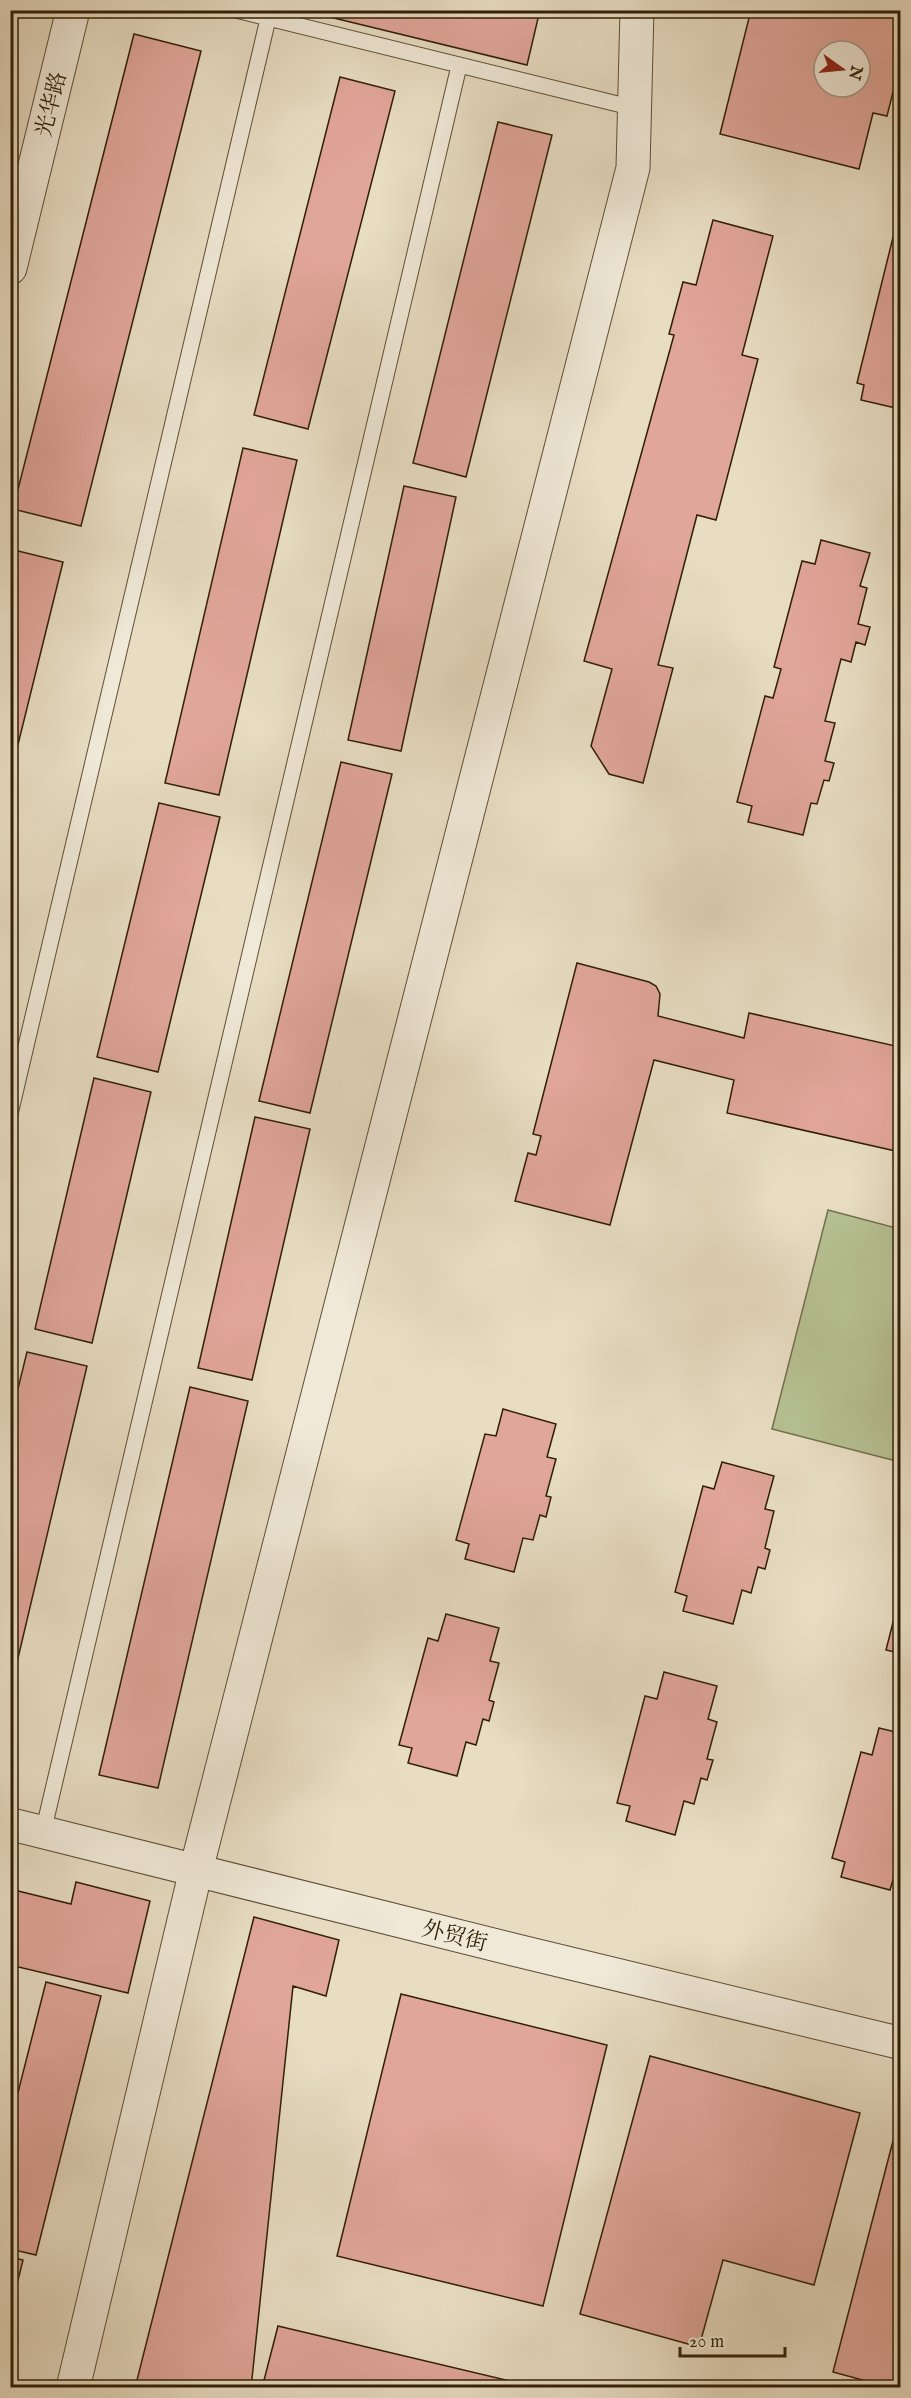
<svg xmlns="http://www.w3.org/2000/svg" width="911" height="2398" viewBox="0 0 911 2398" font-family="'IM FELL English','Noto Serif SC',serif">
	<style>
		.green { fill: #b6c193; stroke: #73704c; stroke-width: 1.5 }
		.building { fill: #e1a69a; stroke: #301f05; stroke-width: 1.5; fill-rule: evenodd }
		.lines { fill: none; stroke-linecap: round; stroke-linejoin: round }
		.service-casing { stroke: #5e4e34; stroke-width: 17 }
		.minor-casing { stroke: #5e4e34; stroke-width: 34 }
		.tertiary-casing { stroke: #5e4e34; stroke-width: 35 }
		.service { stroke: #f0e9d8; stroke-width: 15 }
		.minor { stroke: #f0e9d8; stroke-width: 32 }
		.tertiary { stroke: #f0e9d8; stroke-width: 33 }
		.labels { text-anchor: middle; stroke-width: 6; stroke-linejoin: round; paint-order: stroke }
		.street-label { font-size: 22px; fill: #301f05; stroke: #f0e9d8 }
	</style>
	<rect width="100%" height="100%" fill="#e8ddc3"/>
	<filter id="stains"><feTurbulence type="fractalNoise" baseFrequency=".00333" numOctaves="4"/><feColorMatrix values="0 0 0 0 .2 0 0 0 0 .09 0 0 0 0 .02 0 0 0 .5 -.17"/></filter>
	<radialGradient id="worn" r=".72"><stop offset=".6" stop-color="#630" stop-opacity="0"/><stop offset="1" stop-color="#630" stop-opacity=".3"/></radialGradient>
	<path class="green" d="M 828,1210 L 900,1229 L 900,1462 L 772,1429 Z"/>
	<path class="building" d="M 301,10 L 540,10 L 527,65 Z
		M 751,10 L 900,10 L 900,64 L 887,116 L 873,113 L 859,169 L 720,134 ZM 824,51 L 860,51 L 860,87 L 824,87 Z
		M 134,34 L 201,51 L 81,526 L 13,509 Z
		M 340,77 L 395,91 L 308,429 L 254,415 Z
		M 498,122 L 552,135 L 466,477 L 413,463 Z
		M 900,209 L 900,409 L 861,400 L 864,385 L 857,383 Z
		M 713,220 L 773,236 L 742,355 L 758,359 L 716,520 L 697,515 L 658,665 L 673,668 L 643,783 L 609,774 L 591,746 L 612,669 L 584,661 L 674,335 L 669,334 L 683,282 L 696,285 Z
		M 243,448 L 297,460 L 219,795 L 165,783 Z
		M 404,486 L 456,497 L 401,751 L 348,740 Z
		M 821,540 L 870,553 L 860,586 L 867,588 L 858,624 L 870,627 L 865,645 L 856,642 L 851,662 L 841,659 L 825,721 L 835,723 L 825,761 L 834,763 L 829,781 L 824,780 L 817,804 L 811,803 L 803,835 L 748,822 L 752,806 L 737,802 L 765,696 L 773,698 L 781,669 L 774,667 L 802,561 L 815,564 Z
		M 10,549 L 63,562 L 10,777 Z
		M 341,762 L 392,774 L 310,1113 L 259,1101 Z
		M 159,803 L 220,817 L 158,1072 L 97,1057 Z
		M 577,963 L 649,982 L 656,986 L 660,994 L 658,1016 L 744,1038 L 749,1013 L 900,1047 L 900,1152 L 727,1113 L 734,1080 L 654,1060 L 610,1225 L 515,1201 L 528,1153 L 536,1155 L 541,1136 L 533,1134 Z
		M 94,1078 L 151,1092 L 92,1343 L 35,1329 Z
		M 255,1117 L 310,1129 L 252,1380 L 198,1368 Z
		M 27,1352 L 87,1366 L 10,1692 L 10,1421 Z
		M 190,1387 L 248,1401 L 158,1788 L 99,1775 Z
		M 503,1409 L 556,1424 L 547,1457 L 556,1459 L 546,1496 L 551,1497 L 546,1517 L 540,1515 L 533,1540 L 523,1538 L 514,1572 L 465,1559 L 469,1544 L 456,1540 L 485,1434 L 496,1436 Z
		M 722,1462 L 774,1476 L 765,1509 L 774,1511 L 765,1548 L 770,1550 L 765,1569 L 758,1567 L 751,1593 L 742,1590 L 733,1624 L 683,1611 L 687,1596 L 675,1592 L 703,1486 L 714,1489 Z
		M 900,1595 L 900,1671 L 895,1669 L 899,1653 L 886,1650 Z
		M 446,1614 L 499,1628 L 490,1661 L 499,1663 L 489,1700 L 494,1702 L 489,1721 L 483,1719 L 476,1745 L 466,1742 L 457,1776 L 408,1763 L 412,1748 L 399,1745 L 428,1638 L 438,1641 Z
		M 664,1672 L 717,1686 L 708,1719 L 717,1722 L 707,1759 L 713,1760 L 707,1780 L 701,1778 L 694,1804 L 684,1801 L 675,1835 L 626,1821 L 630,1806 L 617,1803 L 645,1696 L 657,1699 Z
		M 879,1728 L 900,1733 L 900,1856 L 890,1890 L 841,1877 L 845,1862 L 832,1858 L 861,1752 L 872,1755 Z
		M 76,1882 L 150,1901 L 128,1993 L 10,1965 L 10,1889 L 71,1904 Z
		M 254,1917 L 339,1940 L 326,1996 L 293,1986 L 251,2388 L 135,2388 Z
		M 46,1982 L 101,1996 L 36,2255 L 10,2249 L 10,2124 Z
		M 401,1994 L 607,2045 L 543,2306 L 337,2256 Z
		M 650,2056 L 860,2113 L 814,2285 L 723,2260 L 699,2347 L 580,2314 Z
		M 900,2114 L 900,2388 L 892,2388 L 833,2372 Z
		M 10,2257 L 23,2260 L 10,2313 Z
		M 278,2326 L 523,2384 L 522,2388 L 262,2388 Z"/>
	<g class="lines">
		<defs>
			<path id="service" d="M 236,10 L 634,108
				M 10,1114 L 268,19
				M 43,1832 L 459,66"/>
			<path id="minor" d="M 10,1824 L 515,1950 L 900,2043"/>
			<path id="tertiary" d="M 10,268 L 73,10
				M 73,2388 L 196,1870 L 633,168 L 637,10"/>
		</defs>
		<use href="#service" class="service-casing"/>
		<use href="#minor" class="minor-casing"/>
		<use href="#tertiary" class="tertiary-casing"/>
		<use href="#service" class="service"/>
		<use href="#minor" class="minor"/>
		<use href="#tertiary" class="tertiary"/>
	</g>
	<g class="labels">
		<g class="street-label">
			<text transform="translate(50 104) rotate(-76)" y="8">光华路</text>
			<text transform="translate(455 1935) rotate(14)" y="8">外贸街</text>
		</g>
	</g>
	<rect width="911" height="2398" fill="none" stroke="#e8ddc3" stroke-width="36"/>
	<rect x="12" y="12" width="887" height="2374" fill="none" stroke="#301f05" stroke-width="3"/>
	<rect x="18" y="18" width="875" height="2362" fill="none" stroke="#301f05" stroke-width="1.5"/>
	<g transform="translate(842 69) rotate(105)"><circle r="28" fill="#f0e9d8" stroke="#a39884" stroke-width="1.5"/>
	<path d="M0-4.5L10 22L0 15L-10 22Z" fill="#8f2418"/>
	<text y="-9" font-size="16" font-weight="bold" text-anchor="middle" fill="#301f05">N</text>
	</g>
	<path d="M680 2347v9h105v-9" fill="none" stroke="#301f05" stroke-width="3"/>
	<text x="689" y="2347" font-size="18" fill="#301f05" stroke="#f0e9d8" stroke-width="4.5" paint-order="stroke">20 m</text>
	<rect width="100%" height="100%" filter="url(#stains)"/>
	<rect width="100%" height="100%" fill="url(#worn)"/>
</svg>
